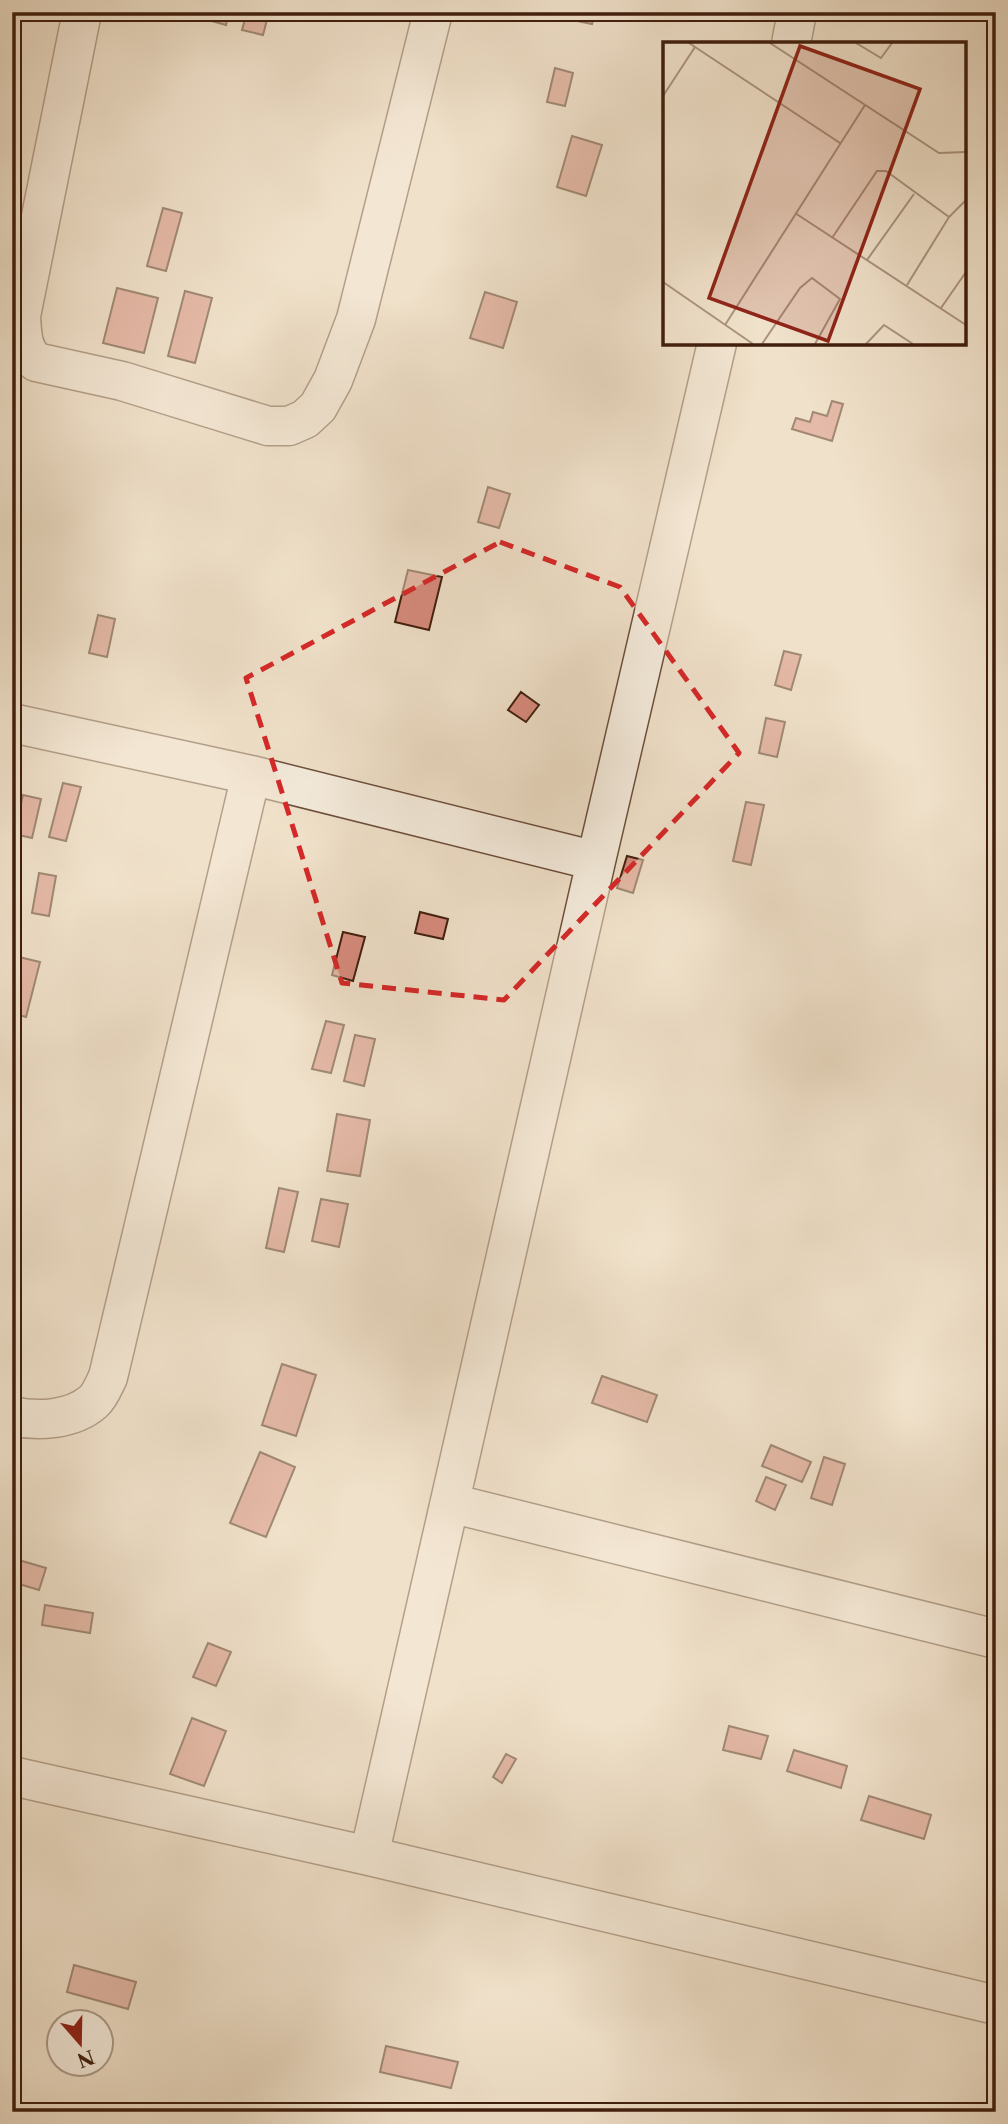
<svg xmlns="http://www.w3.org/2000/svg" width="1008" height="2124" viewBox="0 0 1008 2124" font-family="'Libre Caslon Text',serif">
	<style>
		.building { fill: #d88b7e; stroke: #401e0d; stroke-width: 2 }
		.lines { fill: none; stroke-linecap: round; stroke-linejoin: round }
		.minor-casing { stroke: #6c4f3c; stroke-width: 41 }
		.minor { stroke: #f5ecdd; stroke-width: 38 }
		.marked { fill: none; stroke: #d62828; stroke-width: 5; stroke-dasharray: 14 9; stroke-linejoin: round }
		.inset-road { fill: none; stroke: #aa937e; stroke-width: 2 }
		.view { fill: #8f2418; fill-opacity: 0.15; stroke: #8f2418; stroke-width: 3.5 }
		.inset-edge { fill: none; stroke: #401e0d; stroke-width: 3.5 }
	</style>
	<rect width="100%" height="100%" fill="#f0e1ca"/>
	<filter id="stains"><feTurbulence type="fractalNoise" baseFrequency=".00286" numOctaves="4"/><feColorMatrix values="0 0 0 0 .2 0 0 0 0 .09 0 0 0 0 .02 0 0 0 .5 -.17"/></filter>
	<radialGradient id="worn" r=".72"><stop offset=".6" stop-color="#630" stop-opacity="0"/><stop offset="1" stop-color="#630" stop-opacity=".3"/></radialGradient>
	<path class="building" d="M 209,12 L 229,12 L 226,25 L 208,20 Z
		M 247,12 L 269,12 L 263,35 L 242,30 Z
		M 574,12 L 595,12 L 592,24 L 572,20 Z
		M 555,68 L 573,73 L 565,106 L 547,102 Z
		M 572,136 L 602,145 L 586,196 L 557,187 Z
		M 163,208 L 182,213 L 166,271 L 147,266 Z
		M 117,288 L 158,298 L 144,353 L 103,343 Z
		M 185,291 L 212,298 L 195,363 L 168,356 Z
		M 485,292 L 517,302 L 503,348 L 470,338 Z
		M 832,401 L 843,404 L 832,441 L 792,429 L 796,418 L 810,422 L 813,412 L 827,416 Z
		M 488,487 L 510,494 L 499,528 L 478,522 Z
		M 408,570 L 442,577 L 429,630 L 395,622 Z
		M 98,615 L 115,619 L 107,657 L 89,653 Z
		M 784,651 L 801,655 L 791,690 L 775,685 Z
		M 521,692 L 539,705 L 526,722 L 508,710 Z
		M 766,718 L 785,722 L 777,757 L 759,753 Z
		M 63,783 L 81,787 L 66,841 L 49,837 Z
		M 23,795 L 41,799 L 32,838 L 14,834 Z
		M 746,802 L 764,805 L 751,865 L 733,861 Z
		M 627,856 L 643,860 L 633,893 L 617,888 Z
		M 39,873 L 56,876 L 49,916 L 32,913 Z
		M 420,912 L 448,919 L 443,939 L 415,933 Z
		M 343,932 L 365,937 L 353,981 L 332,975 Z
		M 19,957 L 40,962 L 26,1017 L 12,1013 L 12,984 Z
		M 326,1021 L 344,1025 L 331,1073 L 312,1069 Z
		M 355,1035 L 375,1039 L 364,1086 L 344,1081 Z
		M 337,1114 L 370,1120 L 360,1176 L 327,1171 Z
		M 279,1188 L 298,1192 L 284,1252 L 266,1248 Z
		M 321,1199 L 348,1204 L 339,1247 L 312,1241 Z
		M 282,1364 L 316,1375 L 296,1436 L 262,1425 Z
		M 602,1376 L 657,1395 L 647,1422 L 592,1403 Z
		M 771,1445 L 811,1462 L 802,1482 L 762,1466 Z
		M 260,1452 L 295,1467 L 266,1537 L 230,1523 Z
		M 824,1457 L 845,1464 L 832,1505 L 811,1498 Z
		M 766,1477 L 786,1485 L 775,1510 L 756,1501 Z
		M 12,1558 L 46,1568 L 39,1590 L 12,1582 Z
		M 45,1605 L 93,1613 L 90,1633 L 42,1625 Z
		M 208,1643 L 231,1652 L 216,1686 L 193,1677 Z
		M 192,1718 L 226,1731 L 204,1786 L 170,1774 Z
		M 729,1726 L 768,1736 L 761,1759 L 723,1750 Z
		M 794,1750 L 847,1766 L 841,1788 L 787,1771 Z
		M 506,1754 L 516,1759 L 502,1783 L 493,1777 Z
		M 869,1796 L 931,1815 L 924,1839 L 861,1820 Z
		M 74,1965 L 136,1982 L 128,2009 L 67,1992 Z
		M 386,2046 L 458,2062 L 451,2088 L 380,2072 Z"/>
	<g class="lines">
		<defs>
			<path id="minor" d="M 82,12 L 21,316 C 22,334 22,350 36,362 L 122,381 L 268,426 L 289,426 L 305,419 L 318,407 L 333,380 L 356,319 L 433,12
				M 791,44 L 797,12
				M 12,723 L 251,775 L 596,861
				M 12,1416 C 38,1422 72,1420 93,1402 C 100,1396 104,1385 108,1377 L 251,775
				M 450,1503 L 996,1639
				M 12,1776 L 369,1856 L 996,2005
				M 369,1856 L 596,861 L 717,343"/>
		</defs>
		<use href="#minor" class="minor-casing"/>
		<use href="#minor" class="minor"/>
	</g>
	<path d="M0 0H1008V2124H0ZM 500,542 L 620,587 L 739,753 L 504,1000 L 342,983 L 246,678 Z" fill="#f0e1ca" fill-opacity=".55" fill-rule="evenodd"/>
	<path class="marked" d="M 500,542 L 620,587 L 739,753 L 504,1000 L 342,983 L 246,678 Z"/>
	<g transform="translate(663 42)">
		<rect width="303" height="303" fill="#f0e1ca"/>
		<path class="inset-road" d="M 26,1 L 177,101M 107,1 L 276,111 L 303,110M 193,1 L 218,16 L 229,1M 0,54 L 32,5M 132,171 L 303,283M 169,196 L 214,129 L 223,129 L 286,175M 204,218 L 251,152M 0,240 L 90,302M 244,243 L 286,175 L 303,158M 278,266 L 303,230M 62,283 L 202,63M 99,302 L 137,246 L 149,236 L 177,257 L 152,302M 203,302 L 221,283 L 250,302"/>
		<path class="view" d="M 137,4 L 257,47 L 165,299 L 46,256 Z"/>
		<rect width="303" height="303" class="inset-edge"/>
	</g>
	<rect width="1008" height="2124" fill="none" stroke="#f0e1ca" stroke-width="42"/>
	<rect x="14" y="14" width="980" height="2096" fill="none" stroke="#401e0d" stroke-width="3.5"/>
	<rect x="21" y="21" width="966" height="2082" fill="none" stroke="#401e0d" stroke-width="2"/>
	<g transform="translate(80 2043) rotate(160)"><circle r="33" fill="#f5ecdd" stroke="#ad9a8a" stroke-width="2"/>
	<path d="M0-5L12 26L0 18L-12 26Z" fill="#8f2418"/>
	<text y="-10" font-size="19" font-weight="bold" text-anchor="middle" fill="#401e0d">N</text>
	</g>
	<rect width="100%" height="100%" filter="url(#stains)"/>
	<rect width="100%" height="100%" fill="url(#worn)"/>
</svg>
